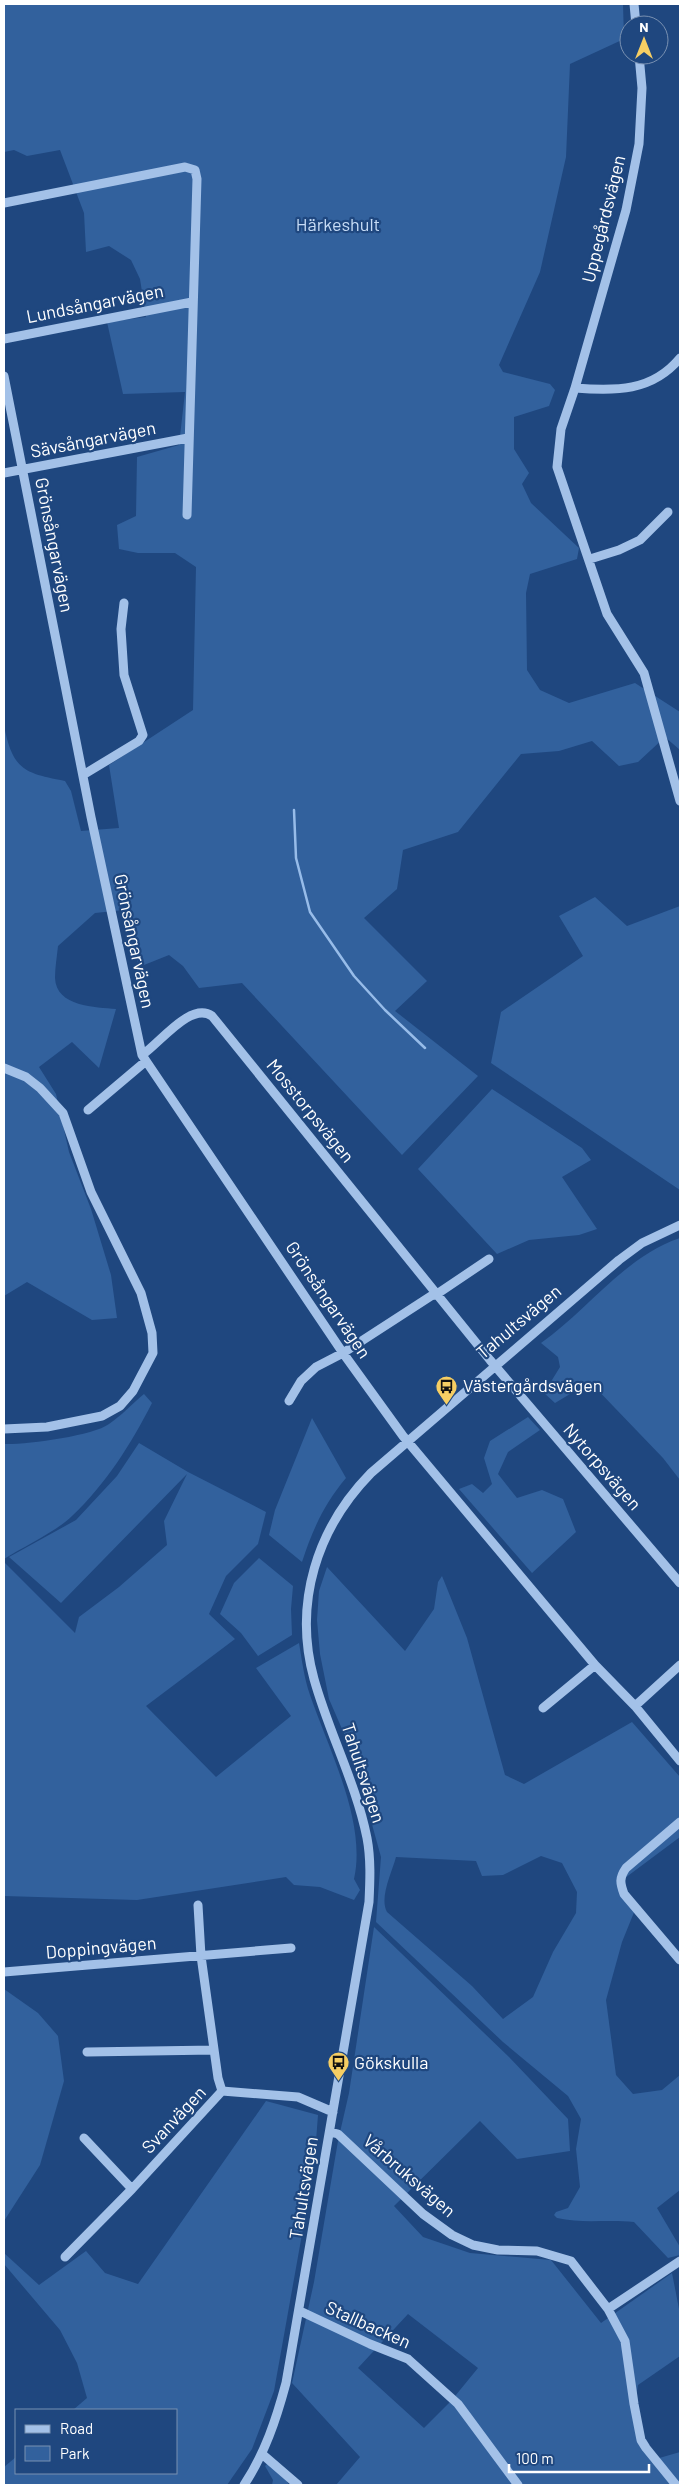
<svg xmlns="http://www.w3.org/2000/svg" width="684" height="2489" viewBox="0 0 684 2489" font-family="Barlow,sans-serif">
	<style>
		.green { fill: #32619d; fill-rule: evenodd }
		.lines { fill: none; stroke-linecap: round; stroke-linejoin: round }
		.stream { stroke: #97bce9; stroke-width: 2.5 }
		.minor { stroke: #a3c1e8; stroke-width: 9 }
		.labels { text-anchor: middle; stroke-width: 4.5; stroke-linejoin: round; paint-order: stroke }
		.street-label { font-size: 18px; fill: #fff; stroke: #1f477f }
		.park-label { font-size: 18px; fill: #c7dcf6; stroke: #1f477f }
		.poi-label { font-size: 18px; fill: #fff; stroke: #1f477f; text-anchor: start }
	</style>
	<rect width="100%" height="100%" fill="#1f477f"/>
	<path class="green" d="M 4,4 L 623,4 L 624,39 L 570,64 L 566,157 L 540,272 L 499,365 L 503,372 L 550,384 L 555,390 L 549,406 L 514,417 L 514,449 L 529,473 L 522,484 L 531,503 L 579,548 L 577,559 L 530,574 L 526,593 L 527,670 L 540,690 L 569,703 L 635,683 L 680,712 L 680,750 L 665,737 L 638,762 L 619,766 L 592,741 L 559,751 L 521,754 L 458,832 L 403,850 L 397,889 L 364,918 L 427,981 L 395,1011 L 478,1076 L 402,1155 L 242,983 L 199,988 L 183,966 L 169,955 L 139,967 L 124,910 L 95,913 L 58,946 C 57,956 55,967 55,978 C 56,1007 96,1007 116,1009 L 99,1068 L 72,1042 L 39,1067 L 56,1094 L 69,1152 L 91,1209 L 111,1275 L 117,1318 L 92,1320 L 27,1282 L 4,1296 L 4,726 C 13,770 24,773 65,781 L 71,791 L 81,831 L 119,828 L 109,765 L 193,710 L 196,567 L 175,553 L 138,553 L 119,549 L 117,525 L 136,516 L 137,457 L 179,445 L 185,392 L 123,394 L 107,322 L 146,317 L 140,279 L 131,260 L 109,246 L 86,252 L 84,213 L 60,150 L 27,156 L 14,150 L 4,152 Z
		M 595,897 L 627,926 L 680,906 L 680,1190 L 491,1063 L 501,1012 L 583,956 L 559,916 Z
		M 492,1089 L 582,1148 L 591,1160 L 562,1177 L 597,1229 L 579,1235 L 529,1240 L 497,1254 L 418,1169 Z
		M 680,1238 L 680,1480 L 663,1458 L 590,1382 L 555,1403 L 544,1393 L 560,1367 L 558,1357 L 541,1343 C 587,1311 625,1256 680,1238 Z
		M 144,1394 L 152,1403 C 131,1444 106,1484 72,1516 C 57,1531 23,1547 4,1559 L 4,1444 C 24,1445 93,1436 109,1424 C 121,1416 132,1404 144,1394 Z
		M 528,1417 L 540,1430 L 508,1452 L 498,1474 L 517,1498 L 542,1490 L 563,1499 L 576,1532 L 532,1573 L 459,1489 L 472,1484 L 483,1493 L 492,1484 L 484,1458 L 490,1441 Z
		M 312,1418 L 346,1478 C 324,1504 312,1531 302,1562 L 269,1535 L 275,1510 Z
		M 139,1443 L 188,1472 L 266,1512 L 258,1544 L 226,1576 L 209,1614 L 235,1639 L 146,1706 L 216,1777 L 291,1716 L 256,1668 L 299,1643 C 302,1660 304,1678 310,1695 C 328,1748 367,1822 354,1879 L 360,1890 L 354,1900 L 320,1887 L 294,1885 L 286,1877 L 137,1900 L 4,1896 L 4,1562 L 75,1633 L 79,1617 L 119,1587 L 167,1545 L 164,1521 L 187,1474 L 61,1603 L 9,1557 L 76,1520 L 117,1476 Z
		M 259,1558 L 293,1586 L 291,1609 L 292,1635 L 258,1656 L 241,1633 L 220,1614 L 234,1583 Z
		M 327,1567 L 405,1651 L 434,1609 L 438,1582 L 442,1576 L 467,1638 L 505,1775 L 524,1784 L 632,1722 L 680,1777 L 680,1837 L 621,1881 L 637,1905 L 622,1942 L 606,2000 L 616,2075 L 633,2094 L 662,2090 L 680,2075 L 680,2190 L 657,2208 L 680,2247 L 680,2255 L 668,2258 L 634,2222 C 608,2219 583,2224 557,2218 L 554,2215 L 556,2212 L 568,2208 L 580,2187 L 576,2149 L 581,2119 L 568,2096 L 503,2042 L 376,1922 L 381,1857 L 352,1752 L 329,1699 L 320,1654 L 317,1620 L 319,1591 ZM 541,1856 L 562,1863 L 577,1892 L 576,1913 L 553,1952 L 533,1997 L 503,2019 L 472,1986 L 387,1912 C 379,1898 392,1872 396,1857 L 476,1861 L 482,1876 L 503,1875 Z
		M 374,1927 L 509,2057 L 568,2119 L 570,2151 L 517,2159 L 480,2121 L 394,2206 L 423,2237 L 470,2253 L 551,2260 L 601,2323 L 672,2273 L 680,2314 L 680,2356 L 638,2385 C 632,2416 639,2433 656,2459 L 680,2452 L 680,2485 L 336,2485 L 360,2457 L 292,2383 L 314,2282 L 338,2141 L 349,2093 ZM 408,2314 L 478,2368 L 451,2401 L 424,2428 L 358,2368 Z
		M 4,1989 L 38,2013 L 58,2036 L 64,2081 L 40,2165 L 4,2221 Z
		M 266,2101 L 318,2115 L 314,2167 L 274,2391 L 252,2449 L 227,2485 L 4,2485 L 4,2467 L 16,2457 L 16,2473 L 176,2473 L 176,2410 L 73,2410 L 87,2398 L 77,2363 L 60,2330 L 4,2264 L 4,2253 L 39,2285 L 86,2251 L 105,2273 L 138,2284 Z
		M 268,2463 L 284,2476 L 289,2485 L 272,2485 L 273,2480 L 265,2466 Z"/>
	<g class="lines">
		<path class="stream" d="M 294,810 L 296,858 L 310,912 L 354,976 L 385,1010 L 425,1048"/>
		<path class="minor" d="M 634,4 L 636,25
			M 639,55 L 642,88 L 639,144 L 626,210 L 575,388 L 561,429 L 557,467 L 607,614 L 644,673 L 680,801
			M 4,203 L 185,167 L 195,170 L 197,179 L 187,515
			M 4,339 L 192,302
			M 4,376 L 91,817 L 142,1055 L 343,1353 L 403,1436 L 595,1665 L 635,1706 L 680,1761
			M 575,388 C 615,391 652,392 680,358
			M 4,473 L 188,438
			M 590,559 L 619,550 L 640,540 L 668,512
			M 83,775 L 139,741 L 143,735 L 124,675 L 121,629 L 124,603
			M 142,1055 C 160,1043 191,1001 212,1016 L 490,1360 L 680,1583
			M 4,1068 L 26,1077 L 40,1088 L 63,1113 L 91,1192 L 141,1293 L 152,1333 L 153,1353 L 133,1391 L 120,1406 L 102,1416 L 47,1427 L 4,1429
			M 88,1110 L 146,1061
			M 289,1401 L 301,1381 L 316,1367 L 343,1353 L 431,1296 L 437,1294 L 489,1259
			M 635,1706 L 680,1665
			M 543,1708 L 595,1665
			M 680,1822 L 626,1868 C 619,1878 620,1883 624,1894 L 680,1960
			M 198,1905 L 201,1956 L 218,2078 L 222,2091
			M 4,1972 L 291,1948
			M 87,2052 L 214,2050
			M 330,2132 L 338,2134 L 423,2214 L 452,2235 L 473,2245 L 498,2250 L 537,2251 L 571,2261 L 608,2309 L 625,2341 L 634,2404 L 641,2440 L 646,2448 L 676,2485
			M 84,2138 L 132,2189
			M 65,2257 L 132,2189 L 222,2091 L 298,2097 L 333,2112
			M 608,2309 L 680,2261
			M 300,2311 L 370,2344 L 408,2359 L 458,2404 L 518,2485
			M 262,2454 L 298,2485
			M 244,2485 C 265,2453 276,2420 286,2383 L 369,1902 C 370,1881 371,1859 367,1838 C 356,1783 329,1733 314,1679 C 293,1603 317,1528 371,1473 L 619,1260 L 642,1243 L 680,1225"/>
	</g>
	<defs>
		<symbol id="bus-pin" viewBox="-11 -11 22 30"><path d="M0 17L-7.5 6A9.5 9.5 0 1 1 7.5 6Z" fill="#f6ce63" stroke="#1f477f"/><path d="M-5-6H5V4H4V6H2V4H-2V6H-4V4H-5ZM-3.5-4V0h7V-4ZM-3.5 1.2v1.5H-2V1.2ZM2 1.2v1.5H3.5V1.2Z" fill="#111"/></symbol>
	</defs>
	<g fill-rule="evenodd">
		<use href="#bus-pin" x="434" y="1374" width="25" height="34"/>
		<use href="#bus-pin" x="326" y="2050" width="25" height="34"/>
	</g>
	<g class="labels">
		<g class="street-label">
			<text transform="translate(604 219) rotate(-76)" y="6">Uppegårdsvägen</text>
			<text transform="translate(95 304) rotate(-11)" y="6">Lundsångarvägen</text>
			<text transform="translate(93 440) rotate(-11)" y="6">Sävsångarvägen</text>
			<text transform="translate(54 545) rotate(79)" y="6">Grönsångarvägen</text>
			<text transform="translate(134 941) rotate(78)" y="6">Grönsångarvägen</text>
			<text transform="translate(310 1111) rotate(51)" y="6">Mosstorpsvägen</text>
			<text transform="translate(328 1300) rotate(56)" y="6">Grönsångarvägen</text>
			<text transform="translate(519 1322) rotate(-40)" y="6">Tahultsvägen</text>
			<text transform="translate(602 1467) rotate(49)" y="6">Nytorpsvägen</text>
			<text transform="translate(363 1773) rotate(72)" y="6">Tahultsvägen</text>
			<text transform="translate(101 1948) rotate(-5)" y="6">Doppingvägen</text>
			<text transform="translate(174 2120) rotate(-47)" y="6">Svanvägen</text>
			<text transform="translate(409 2176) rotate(41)" y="6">Vårbruksvägen</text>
			<text transform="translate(304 2188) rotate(-81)" y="6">Tahultsvägen</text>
			<text transform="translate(368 2325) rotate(24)" y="6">Stallbacken</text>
		</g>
		<g class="park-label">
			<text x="338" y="231">Härkeshult</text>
		</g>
		<g class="poi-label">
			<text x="463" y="1392">Västergårdsvägen</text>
			<text x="354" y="2069">Gökskulla</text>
		</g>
	</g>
	<rect width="684" height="2489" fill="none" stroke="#ffffff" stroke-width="10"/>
	<rect x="15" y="2409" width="162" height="65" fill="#1f477f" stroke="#7991b2"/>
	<rect x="25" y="2425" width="25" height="8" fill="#a3c1e8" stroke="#7991b2"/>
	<text x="60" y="2434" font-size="15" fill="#ffffff">Road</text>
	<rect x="25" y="2446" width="25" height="15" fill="#32619d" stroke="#7991b2"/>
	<text x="60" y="2459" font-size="15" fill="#ffffff">Park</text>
	<g transform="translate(644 40)"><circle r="24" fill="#1f477f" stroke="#7991b2"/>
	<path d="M0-4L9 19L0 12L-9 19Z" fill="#f6ce63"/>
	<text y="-8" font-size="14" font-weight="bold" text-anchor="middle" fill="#ffffff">N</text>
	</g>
	<path d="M509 2464v8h140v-8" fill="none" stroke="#ffffff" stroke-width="2.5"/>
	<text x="516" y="2464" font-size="15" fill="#ffffff" stroke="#1f477f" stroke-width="4" paint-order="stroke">100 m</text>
</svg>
